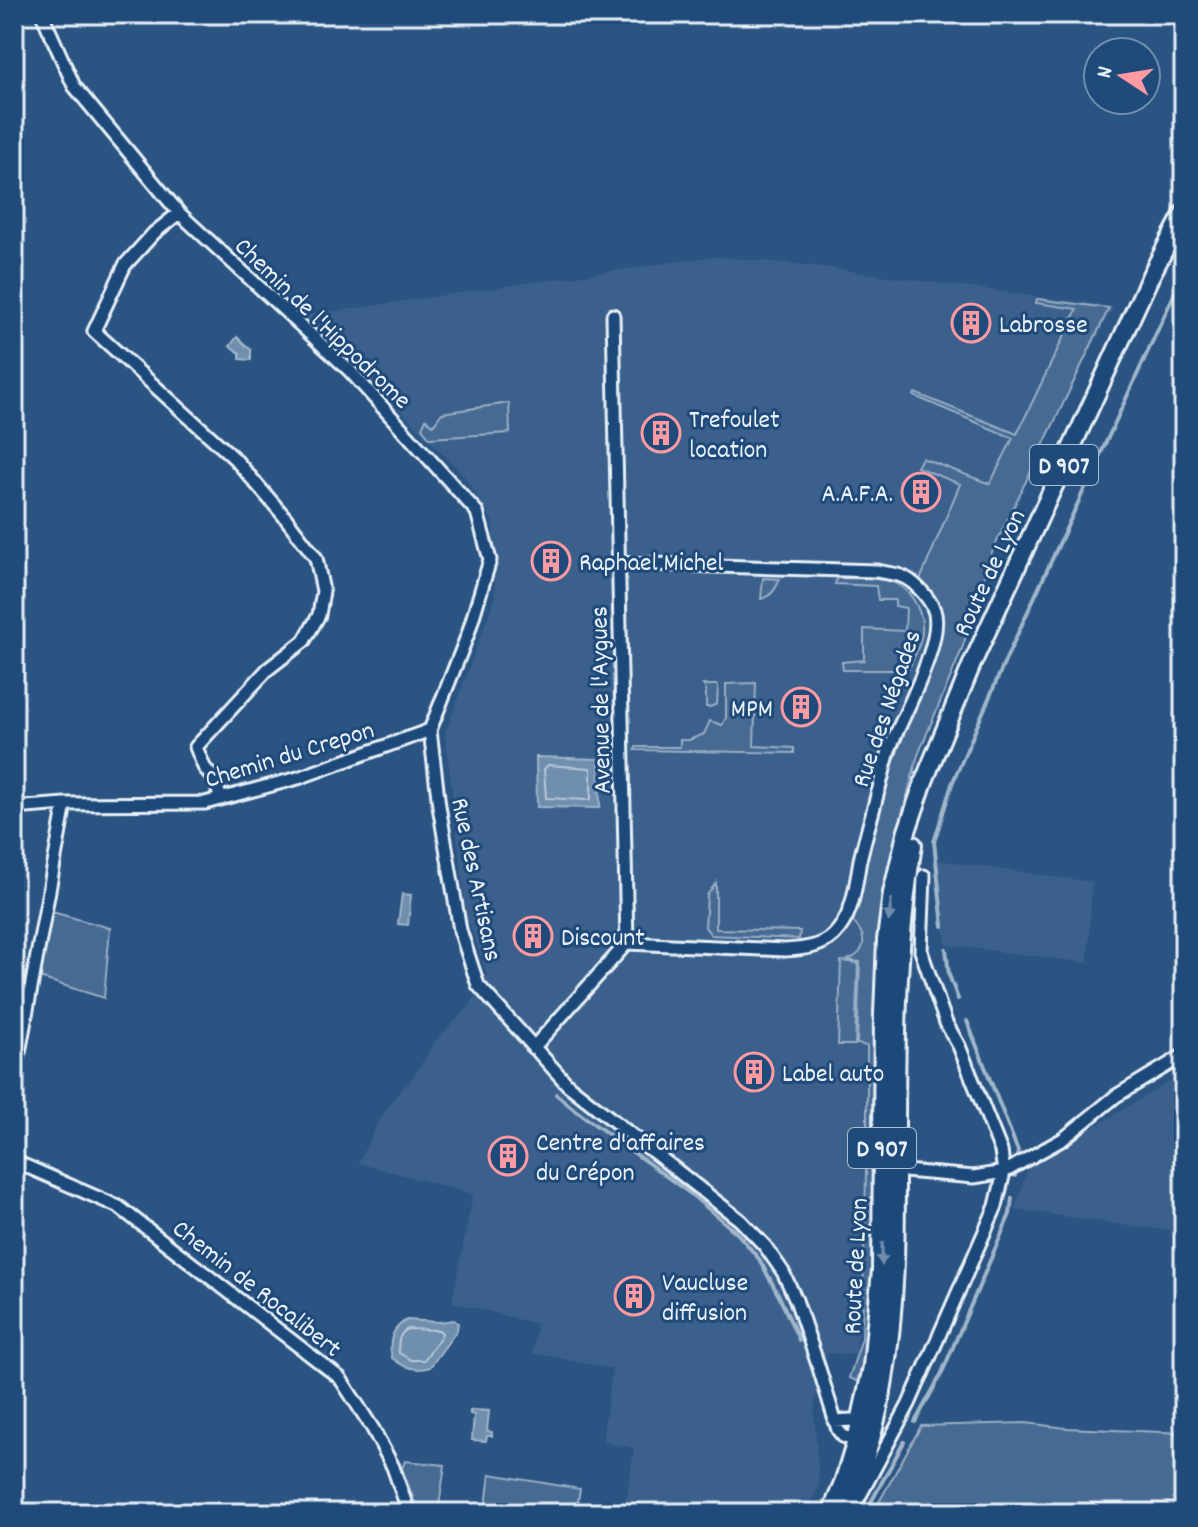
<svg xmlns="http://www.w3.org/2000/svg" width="1198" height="1527" viewBox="0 0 1198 1527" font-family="Dekko,sans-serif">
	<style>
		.built { fill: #3a608b }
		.green { fill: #476b93; stroke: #98aec6; stroke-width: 2 }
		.water { fill: #708ead; stroke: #a0b6cb; stroke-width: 2 }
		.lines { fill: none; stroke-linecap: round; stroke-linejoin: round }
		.shore { stroke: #b8c9da; stroke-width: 2 }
		.stream { stroke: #a0b6cb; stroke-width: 4 }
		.minor-casing { stroke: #e8f1f8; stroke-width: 17 }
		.primary-casing { stroke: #e8f1f8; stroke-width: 22 }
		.minor { stroke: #1f4a7a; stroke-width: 11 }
		.primary { stroke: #1f4a7a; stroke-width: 16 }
		.oneway { fill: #6f8dac }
		.labels { text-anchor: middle; stroke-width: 6; stroke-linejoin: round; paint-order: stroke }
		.shield { fill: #1f4a7a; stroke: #acbfd2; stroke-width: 2 }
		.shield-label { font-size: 24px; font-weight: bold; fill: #e8f1f8 }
		.street-label { font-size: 26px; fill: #e8f1f8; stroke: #1f4a7a }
		.poi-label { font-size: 26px; fill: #e8f1f8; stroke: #1f4a7a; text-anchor: start }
	</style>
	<rect width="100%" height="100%" fill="#2b5482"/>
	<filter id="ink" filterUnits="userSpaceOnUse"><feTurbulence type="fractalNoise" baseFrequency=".0125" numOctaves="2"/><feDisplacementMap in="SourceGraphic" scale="16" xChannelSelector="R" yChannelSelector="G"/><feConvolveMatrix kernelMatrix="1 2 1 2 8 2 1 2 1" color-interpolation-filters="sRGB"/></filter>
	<g filter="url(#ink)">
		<path class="built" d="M 707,257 L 726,257 L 815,266 L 1113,307 L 968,594 L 897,804 L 871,946 L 868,1280 L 855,1355 L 827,1353 L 814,1408 L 819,1485 L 807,1513 L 624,1513 L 634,1448 L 602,1442 L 612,1369 L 533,1353 L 536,1324 L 452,1302 L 473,1194 L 358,1163 L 378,1122 L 397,1094 L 411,1080 L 437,1039 L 469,1007 L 487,974 L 467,917 L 445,734 L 495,597 L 493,523 L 466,478 L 368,377 L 301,316 Z
			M 936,860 L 1092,882 L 1088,963 L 946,945 Z
			M 1184,1073 L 1184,1231 L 1136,1227 L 1015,1209 L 1029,1165 Z"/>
		<path class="green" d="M 1037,299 L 1109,308 L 992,552 L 961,652 L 918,755 L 888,867 L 878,933 L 873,1301 L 869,1340 L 857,1381 L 849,1378 L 862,1338 L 867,1133 L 867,1046 L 857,1044 L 860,962 L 847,960 C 868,953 867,935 853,922 C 864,870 875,817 892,767 C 903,736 915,705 927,675 C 932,661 939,649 941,634 C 944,608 936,598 920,580 L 960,484 L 917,467 L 922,458 L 990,484 L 1013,438 L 914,396 L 915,393 L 1017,434 L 1077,309 L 1036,303 Z
			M 509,403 L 510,433 L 430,438 L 422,428 L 426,419 L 433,425 L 442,413 Z
			M 763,578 L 780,579 C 776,588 772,596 761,599 Z
			M 837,578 C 853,579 873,577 888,581 C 898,583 908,591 913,599 C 930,626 921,644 908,670 L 843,670 L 842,662 L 864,660 L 864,629 L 905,631 L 906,608 L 895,606 L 895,600 L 878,600 L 876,586 L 835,584 Z
			M 756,683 L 754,746 L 794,748 L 794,753 L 635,750 L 636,747 L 680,747 L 680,740 L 689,740 L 704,734 L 710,721 L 722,725 L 726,718 L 726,684 Z
			M 703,685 L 718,685 L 717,704 L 710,707 L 706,707 L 706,689 Z
			M 716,883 L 716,929 L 800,931 L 799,939 L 711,935 L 705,927 L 707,895 Z
			M 52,912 L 110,928 L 104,998 L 40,978 Z
			M 841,961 L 858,963 L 855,1045 L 838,1045 Z
			M 1026,1423 L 1066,1428 L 1184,1433 L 1184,1513 L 873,1513 L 921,1426 Z
			M 405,1461 L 445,1465 L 438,1513 L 419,1513 L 402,1468 Z
			M 490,1474 L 580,1489 L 576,1513 L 485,1513 Z"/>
		<path class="water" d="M 237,337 L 251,350 L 251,360 L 240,359 L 240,353 L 230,346 Z
			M 536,757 L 599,759 L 600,808 L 537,807 Z
			M 402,894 L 411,895 L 408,925 L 398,924 Z
			M 407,1320 L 440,1322 L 454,1320 L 458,1323 L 457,1330 L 430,1367 C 416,1372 403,1367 392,1358 C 388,1341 392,1328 407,1320 Z
			M 474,1410 L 489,1411 L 487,1431 L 492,1432 L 492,1436 L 487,1436 L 486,1441 L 472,1440 L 474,1415 L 470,1414 L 470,1411 Z"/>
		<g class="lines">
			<path class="shore" d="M 548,765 L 590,768 L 591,771 L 591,799 L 588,800 L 546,798 L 544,769 Z
				M 408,1329 L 439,1330 L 442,1333 L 441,1336 L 424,1360 L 411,1360 L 399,1353 C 397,1343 399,1333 408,1329 Z"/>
			<path class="stream" d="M 943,926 L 934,842 L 952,784 L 1006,659 L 1184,273
				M 946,949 L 949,975 L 958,999
				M 967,1021 L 1018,1151 L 1017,1158
				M 556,1094 L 575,1110 L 692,1195 L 738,1234 L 759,1259 L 779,1296 L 799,1340
				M 1015,1176 L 1015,1174
				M 915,1422 L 941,1375 L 1010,1214 L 1012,1198
				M 865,1513 L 904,1442"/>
			<defs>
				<path id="minor" d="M 42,14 L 74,86 L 179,213 L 350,371 L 477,512 L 490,560 L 468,634 L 430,730 L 439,806 L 460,930 L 478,985 L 568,1085 L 740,1220 L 765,1246 L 783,1272 L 796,1300 L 818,1365 L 838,1430 L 843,1436 L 856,1441 L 860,1438
					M 179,213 L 154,233 L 125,265 L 94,331 L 235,459 L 284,516 L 316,558 L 323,591 L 319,615 L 304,641 L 268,669 L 196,747 L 204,767 L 215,781 L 221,799
					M 618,563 L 877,571 C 884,573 893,573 901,576 C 913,580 929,597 934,610 C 945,640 902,717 890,748 C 885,763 882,779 877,795 C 872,816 865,838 860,860 C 856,882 854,910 839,929 C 826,947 805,949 785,950 L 627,943
					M 14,808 L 65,804 L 205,803 L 298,778 L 430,730
					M 533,1048 L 627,943 L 613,315
					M 14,1080 L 65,804
					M 14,1161 L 119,1207 L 340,1378 L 373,1429 L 393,1467 L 409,1513
					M 893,1170 L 974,1177 L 1004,1172 L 1063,1139 L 1116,1096 L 1184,1055
					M 834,1421 L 852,1420 L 860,1422 L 863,1426
					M 856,1503 L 909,1404 L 996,1206 L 1004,1172 L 1001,1151 L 959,1046 L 946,1023 L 921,951 L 924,876"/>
				<path id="primary" d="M 831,1513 L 843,1483 L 856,1441 L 872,1367 L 881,1270 L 883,1014 L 886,940 L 892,893 L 906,834 L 924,781 L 972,664 L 1151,275 L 1184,213
					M 846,1513 C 863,1470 877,1425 884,1379 C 896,1308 896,1239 896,1167 C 896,1059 895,952 913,845"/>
			</defs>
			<use href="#minor" class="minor-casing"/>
			<use href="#primary" class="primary-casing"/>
			<use href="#minor" class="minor"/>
			<use href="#primary" class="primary"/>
		</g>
		<defs><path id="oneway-solid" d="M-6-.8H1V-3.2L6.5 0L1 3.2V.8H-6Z" transform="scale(2)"/></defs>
		<g class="oneway">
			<use href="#oneway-solid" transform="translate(890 910) rotate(97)"/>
			<use href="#oneway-solid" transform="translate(882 1254) rotate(91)"/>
		</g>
	</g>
	<defs>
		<symbol id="building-ring" viewBox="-11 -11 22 22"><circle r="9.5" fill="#1f4a7a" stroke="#ff9aa2" stroke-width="1.5"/><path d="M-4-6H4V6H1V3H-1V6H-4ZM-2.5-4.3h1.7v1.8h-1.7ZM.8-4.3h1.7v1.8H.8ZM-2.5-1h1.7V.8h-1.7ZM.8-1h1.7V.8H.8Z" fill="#ff9aa2"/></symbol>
	</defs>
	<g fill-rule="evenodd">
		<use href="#building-ring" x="949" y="301" width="44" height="44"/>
		<use href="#building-ring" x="639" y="411" width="44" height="44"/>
		<use href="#building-ring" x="899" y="470" width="44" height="44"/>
		<use href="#building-ring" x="529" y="539" width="44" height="44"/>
		<use href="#building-ring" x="779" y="685" width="44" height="44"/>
		<use href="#building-ring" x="511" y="914" width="44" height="44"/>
		<use href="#building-ring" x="732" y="1050" width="44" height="44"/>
		<use href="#building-ring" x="486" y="1134" width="44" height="44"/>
		<use href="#building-ring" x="612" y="1274" width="44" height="44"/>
	</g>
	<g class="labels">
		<g class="shield">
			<rect x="1030" y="445" width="68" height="40" rx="6"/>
			<rect x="848" y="1128" width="68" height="40" rx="6"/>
		</g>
		<g class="shield-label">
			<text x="1064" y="473">D 907</text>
			<text x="882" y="1156">D 907</text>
		</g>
		<g class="street-label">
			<text transform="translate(324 322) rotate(44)" y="9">Chemin de l'Hippodrome</text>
			<text transform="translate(988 572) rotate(-65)" y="9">Route de Lyon</text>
			<text transform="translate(599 700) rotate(-91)" y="9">Avenue de l'Aygues</text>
			<text transform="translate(885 708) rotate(-71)" y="9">Rue des Négades</text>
			<text transform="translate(289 753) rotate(-17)" y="9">Chemin du Crepon</text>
			<text transform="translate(478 879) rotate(78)" y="9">Rue des Artisans</text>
			<text transform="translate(854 1266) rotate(-87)" y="9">Route de Lyon</text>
			<text transform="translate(258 1287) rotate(38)" y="9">Chemin de Rocalibert</text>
		</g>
		<g class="poi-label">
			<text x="999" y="332">Labrosse</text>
			<text x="689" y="427">Trefoulet<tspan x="689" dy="30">location</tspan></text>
			<text x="893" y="501" text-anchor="end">A.A.F.A.</text>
			<text x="579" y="570">Raphael Michel</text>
			<text x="773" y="716" text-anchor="end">MPM</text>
			<text x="561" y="945">Discount</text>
			<text x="782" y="1081">Label auto</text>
			<text x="536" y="1150">Centre d'affaires<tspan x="536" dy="30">du Crépon</tspan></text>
			<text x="662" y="1290">Vaucluse<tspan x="662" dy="30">diffusion</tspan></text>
		</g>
	</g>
	<rect width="1198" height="1527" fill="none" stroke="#1f4a7a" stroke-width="48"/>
	<rect x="24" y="24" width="1150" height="1479" fill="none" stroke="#e8f1f8" stroke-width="3" filter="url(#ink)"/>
	<g transform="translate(1122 76) rotate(282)"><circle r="38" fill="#1f4a7a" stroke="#6f8dac" stroke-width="2"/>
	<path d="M0-6L14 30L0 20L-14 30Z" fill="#ff9aa2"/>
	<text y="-12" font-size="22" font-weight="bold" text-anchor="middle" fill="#e8f1f8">N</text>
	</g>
</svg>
